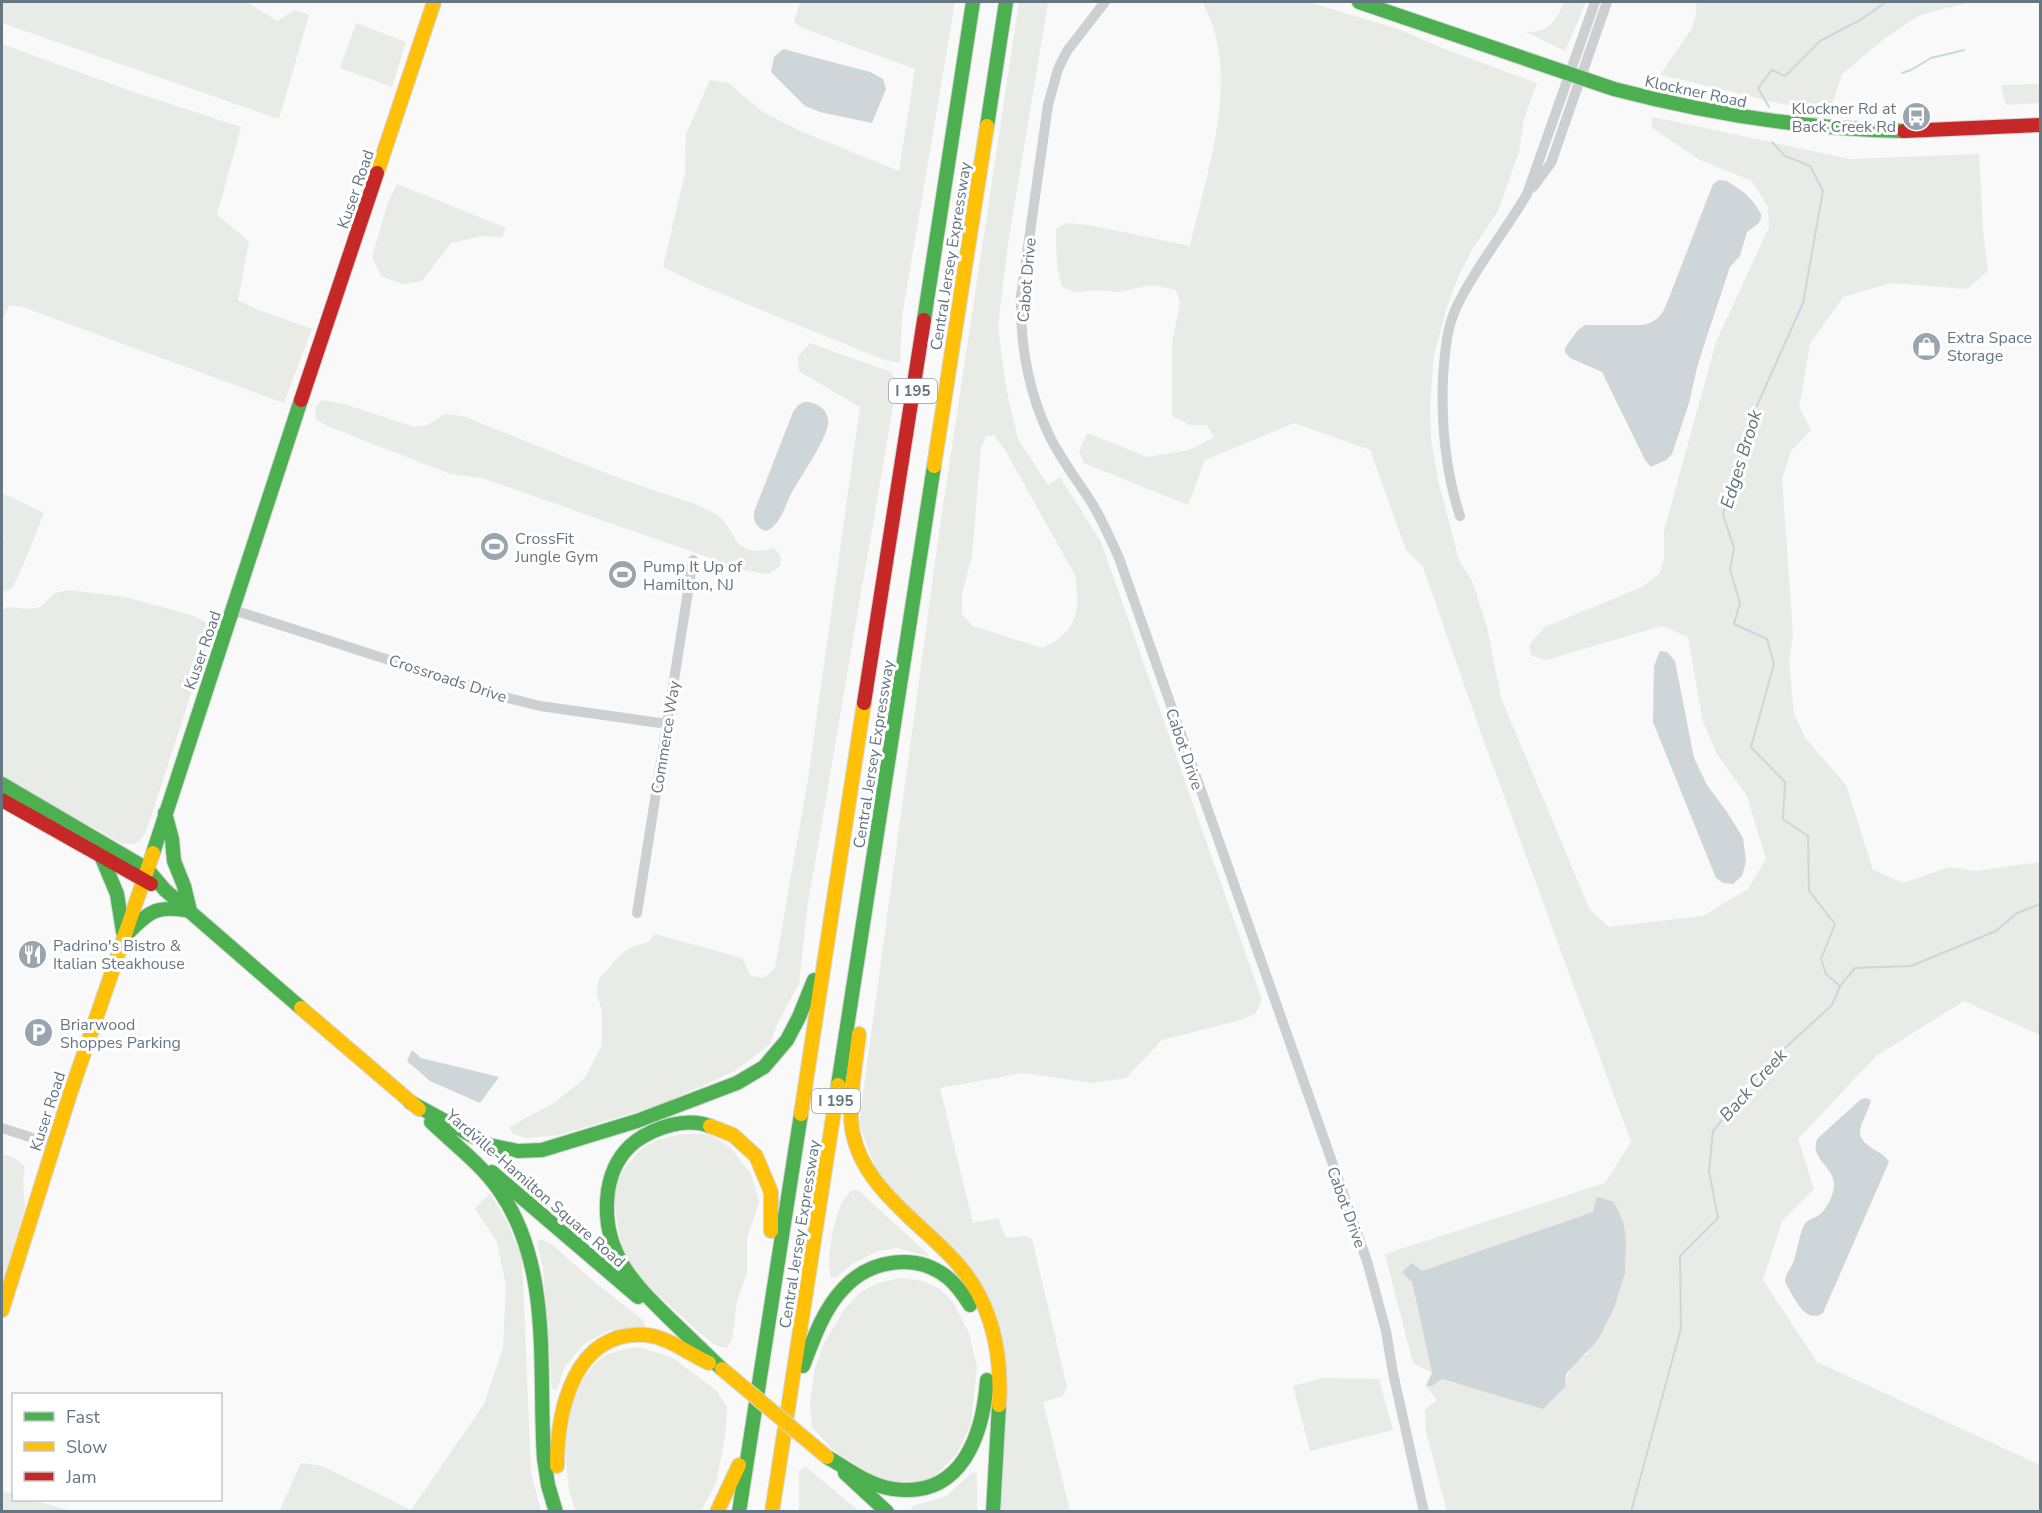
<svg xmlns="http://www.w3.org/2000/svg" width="2042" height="1513" viewBox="0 0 2042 1513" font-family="'Nunito Sans',sans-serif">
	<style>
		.green { fill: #e8ebe6; fill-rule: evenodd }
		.water { fill: #ced6d9 }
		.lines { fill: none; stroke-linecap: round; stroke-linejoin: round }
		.stream { stroke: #ced6d9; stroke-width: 2 }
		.fast-casing { stroke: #d5d6d7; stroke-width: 16 }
		.slow-casing { stroke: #d5d6d7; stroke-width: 16 }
		.jam-casing { stroke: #d5d6d7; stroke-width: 16 }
		.street { stroke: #cecfd0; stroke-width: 10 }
		.fast { stroke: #4caf50; stroke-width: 14 }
		.slow { stroke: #ffc107; stroke-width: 14 }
		.jam { stroke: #c62828; stroke-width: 14 }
		.slow-bridge-casing { stroke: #d5d6d7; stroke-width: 16; stroke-linecap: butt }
		.slow-bridge { stroke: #ffc107; stroke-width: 14 }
		.labels { text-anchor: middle; stroke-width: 6; stroke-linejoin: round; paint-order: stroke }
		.shield { fill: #fff; stroke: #939fa8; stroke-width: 1.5 }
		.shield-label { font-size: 15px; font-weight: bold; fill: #657683 }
		.street-label { font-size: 16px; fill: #657683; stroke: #fff }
		.poi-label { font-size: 16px; fill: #657683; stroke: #fff; text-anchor: start }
		.water-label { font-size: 18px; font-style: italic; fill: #60757c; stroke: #fff }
	</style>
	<rect width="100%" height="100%" fill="#f9f9f9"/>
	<path class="green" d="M 2,2 L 247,2 L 277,21 L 295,10 L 309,15 L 279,119 L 2,23 Z
		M 800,2 L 955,2 L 902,316 L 900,363 L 884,360 L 698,284 L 663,267 L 685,173 L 686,134 L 710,80 L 728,83 L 763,112 L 800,131 L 899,171 L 915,69 L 800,27 L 794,22 Z
		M 1019,2 L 1048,2 L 1008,243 L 998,327 L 1006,388 L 1018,439 L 1048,485 L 1060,477 L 1101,542 L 1262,1000 L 1255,1014 L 1237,1021 L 1162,1040 L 1126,1078 L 1093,1083 L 1023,1073 L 940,1088 L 973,1223 L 998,1218 L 1006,1238 L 1025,1236 L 1032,1239 L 1067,1387 L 1063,1396 L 1043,1402 L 1070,1511 L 1000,1511 L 1000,1328 L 879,1178 L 859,1124 L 939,533 ZM 994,435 L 1005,450 L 1075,575 C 1081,611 1077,632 1043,648 L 972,626 L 962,614 L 962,594 L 972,556 L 981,447 L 986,437 Z
		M 1202,2 L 1309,2 L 1401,30 L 1442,48 L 1537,83 L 1524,119 L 1519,152 L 1498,211 L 1472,250 L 1459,275 L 1446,310 L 1434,355 L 1430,404 L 1431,440 L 1439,484 L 1459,560 L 1473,583 L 1487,627 L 1501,698 L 1590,910 L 1609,927 L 1703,916 L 1748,889 L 1766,859 L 1747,796 L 1717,754 L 1703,722 L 1688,637 L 1662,626 L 1546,660 L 1532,656 L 1529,645 L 1545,627 L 1642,587 L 1659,574 L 1664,559 L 1664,531 L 1716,342 L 1769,227 L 1768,207 L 1752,181 L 1698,159 L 1651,127 L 1653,117 L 1850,159 L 1979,154 L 1983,231 L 1988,271 L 1967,289 L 1891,283 L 1843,297 L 1810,344 L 1799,407 L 1811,430 L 1791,451 L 1782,479 L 1793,635 L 1789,660 L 1794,714 L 1806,739 L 1846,785 L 1873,870 L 1904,883 L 1949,867 L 1976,871 L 2040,862 L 2040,1035 L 1964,1001 L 1876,1056 L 1798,1139 L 1814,1189 L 1782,1221 L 1763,1280 L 1817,1362 L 2040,1465 L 2040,1511 L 1447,1511 L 1426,1432 L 1425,1410 L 1437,1400 L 1426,1386 L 1432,1386 L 1441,1379 L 1456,1384 L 1565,1387 C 1567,1372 1574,1363 1587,1354 L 1625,1273 L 1626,1241 L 1624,1224 L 1598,1198 L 1593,1212 L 1422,1271 L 1412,1263 L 1412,1282 L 1432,1373 L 1413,1363 L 1385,1254 L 1605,1183 L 1631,1142 L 1481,733 L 1423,567 L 1406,550 L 1370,450 L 1294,423 L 1205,460 L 1188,505 L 1084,463 L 1079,451 L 1087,433 L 1147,457 L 1189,450 L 1214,437 L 1207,425 L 1190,425 L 1172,416 L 1172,343 L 1180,303 L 1176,290 L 1152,285 L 1118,292 L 1096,290 L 1076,292 L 1062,287 C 1056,267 1056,249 1056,229 L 1067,223 L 1089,225 L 1190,246 C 1207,171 1243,73 1202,2 Z
		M 1564,2 L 1586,2 L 1565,51 L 1526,32 C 1549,33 1556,21 1564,2 Z
		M 1694,2 L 1971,2 L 1920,15 L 1884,39 L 1842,74 L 1829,114 C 1772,103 1717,87 1660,75 L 1692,28 L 1697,8 Z
		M 356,23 L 406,42 L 392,87 L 340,68 Z
		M 2,44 L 128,90 L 241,127 L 217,215 L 249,241 L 238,300 L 258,310 L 312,329 L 284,403 L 20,306 L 9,306 L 2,321 Z
		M 2040,84 L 2040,103 L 2006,105 L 2001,85 Z
		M 397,184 L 506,228 L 502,237 L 482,236 L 451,243 L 422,281 L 403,284 L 381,276 L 372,257 L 388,202 Z
		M 810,343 L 891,372 L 897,383 L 807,909 L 799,984 L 778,1022 L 770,1044 L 735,1071 L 662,1104 L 559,1135 L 526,1138 L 513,1134 L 509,1127 L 554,1103 L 585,1078 L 602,1045 L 602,1011 L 597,994 L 599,978 C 620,959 618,948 649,942 L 655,934 L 742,958 L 751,976 L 764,978 L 775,968 L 808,779 L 860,407 L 799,371 L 798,357 Z
		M 322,400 L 344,404 L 414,427 L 428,425 L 444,414 L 463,416 C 519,438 576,462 633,483 C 658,493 686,499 710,511 C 741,525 726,560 774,548 L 781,557 L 780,566 L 768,574 L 747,571 L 482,478 L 450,474 L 330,427 L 316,420 L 315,408 Z
		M 2,493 L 44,513 C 39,525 17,584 11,589 C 8,591 5,591 2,592 L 2,546 L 4,536 L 2,530 Z
		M 68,590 L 125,597 L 191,615 L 208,623 L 211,632 L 148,826 C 142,842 135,849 118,841 L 2,777 L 2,610 L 7,607 L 29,609 L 40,607 L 55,593 Z
		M 681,1134 L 709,1134 L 731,1148 L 751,1174 L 759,1202 L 747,1238 L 747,1272 L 737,1302 L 732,1339 L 727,1348 L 717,1346 L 700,1333 L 636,1275 L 622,1249 L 612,1192 L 623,1170 L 640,1150 L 658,1140 Z
		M 2,1154 L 13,1157 L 25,1166 L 23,1183 L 25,1207 L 2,1286 Z
		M 858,1190 L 928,1254 L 927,1256 L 897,1248 L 878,1251 L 854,1263 L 837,1277 L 831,1277 C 826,1260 833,1225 840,1207 C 842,1201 847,1196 851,1191 Z
		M 490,1193 L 506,1220 L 522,1257 L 531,1473 L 541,1511 L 279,1512 L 301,1463 L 322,1466 L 411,1510 L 484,1404 L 503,1348 L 506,1286 L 497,1242 L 475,1209 Z
		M 540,1239 L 550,1243 L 597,1284 L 643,1320 L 646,1327 L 639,1330 L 610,1330 L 584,1344 L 564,1368 L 557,1390 L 552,1388 L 543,1268 L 537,1244 Z
		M 901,1278 L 923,1281 L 940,1289 L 953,1302 L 969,1333 L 977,1367 L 971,1424 L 956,1455 L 937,1474 L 923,1482 L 882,1481 L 833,1450 L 812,1427 L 810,1404 L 814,1371 L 824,1343 L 844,1310 L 860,1292 L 879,1283 Z
		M 640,1347 L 673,1358 L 717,1391 L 727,1407 L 725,1437 L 716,1483 L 701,1511 L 577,1512 C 562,1486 563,1419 576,1393 C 580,1384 587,1373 594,1365 C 605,1352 624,1349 640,1347 Z
		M 1323,1378 L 1379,1379 L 1393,1430 L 1310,1451 L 1293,1386 Z
		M 806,1467 L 859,1511 L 799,1511 L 799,1471 Z
		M 973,1472 L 977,1474 L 977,1511 L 911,1511 L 912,1506 L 945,1497 Z
		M 2,1490 L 13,1494 L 14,1500 L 32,1500 L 71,1511 L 2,1511 Z"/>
	<path class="water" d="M 783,49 L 870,72 L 883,79 L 886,89 L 872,123 L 820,112 L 805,106 L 771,72 L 774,57 Z
		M 1719,180 L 1727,181 L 1745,193 L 1755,204 L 1761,214 L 1761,218 L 1759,223 L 1747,232 L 1740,256 L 1730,267 L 1706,339 L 1697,368 L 1689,403 L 1672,454 L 1666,460 L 1651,467 L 1645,460 L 1602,372 L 1570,358 L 1565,352 L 1565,348 L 1577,331 L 1585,325 L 1642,325 C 1655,323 1662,316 1667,303 L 1713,184 Z
		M 804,402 C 816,401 830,410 828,424 C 826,441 800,477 791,494 C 785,506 780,526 766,531 C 757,528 753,522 754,512 L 793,412 L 798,405 Z
		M 1660,651 L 1667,652 L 1675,661 L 1694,758 L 1707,785 L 1727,812 L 1743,838 L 1746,862 L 1742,876 L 1733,884 L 1723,883 L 1716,878 L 1653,722 L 1654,666 Z
		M 412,1050 L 421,1058 L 499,1077 L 480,1103 L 430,1081 L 407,1061 Z
		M 1865,1098 L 1871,1100 C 1869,1111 1860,1122 1860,1132 C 1860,1147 1883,1150 1889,1162 L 1823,1313 C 1805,1326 1793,1295 1785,1282 C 1785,1275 1789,1271 1792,1265 C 1798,1252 1798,1237 1804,1225 C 1807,1219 1814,1219 1819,1215 C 1826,1210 1833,1196 1834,1187 C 1836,1167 1807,1158 1818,1138 L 1860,1100 Z
		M 1597,1197 L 1614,1202 L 1624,1224 L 1626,1241 L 1625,1273 L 1614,1308 L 1598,1340 L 1566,1374 L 1565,1387 L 1543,1409 L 1442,1379 L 1432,1386 L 1426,1386 L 1432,1373 L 1412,1282 L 1402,1272 L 1412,1263 L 1422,1271 L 1593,1212 Z"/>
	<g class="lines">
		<path class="stream" d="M 1902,73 L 1911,70 L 1931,58 L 1964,50
			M 1769,107 L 1758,88 L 1772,70 L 1785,76 L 1820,41 L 1860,20 L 1886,2
			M 1772,142 L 1785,156 L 1810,166 L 1823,191 L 1803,303 L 1750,421 L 1723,515 L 1734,548 L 1730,570 L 1740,603 L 1734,624 L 1767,639 L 1774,664 L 1751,747 L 1785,782 L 1783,819 L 1808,836 L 1809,891 L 1835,924 L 1821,959 L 1826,974 L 1840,986
			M 1631,1512 L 1681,1328 L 1680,1256 L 1718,1218 L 1709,1171 L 1713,1131 L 1773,1059 L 1832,1005 L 1840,986 L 1855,968 L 1911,966 L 1996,931 L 2017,913 L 2040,904"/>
		<defs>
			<path id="fast" d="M 1359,2 L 1614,89 C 1709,114 1805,129 1904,131
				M 987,126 L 1006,2
				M 924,320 L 973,2
				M 2,784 L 147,869 L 165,890 L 301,1008
				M 165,813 L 172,839 L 174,861 L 184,886 L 190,911
				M 153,853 L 301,400
				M 102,858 L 117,894 L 123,932
				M 128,933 C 150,910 158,905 190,911
				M 838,1085 L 934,466
				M 410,1102 L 489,1145 L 518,1151 L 542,1150 L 637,1121 L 737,1083 L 764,1067 L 787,1040 L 799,1017 L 814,980
				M 431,1122 C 454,1144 481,1164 499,1190 C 553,1267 538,1370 544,1458 L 548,1485 L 556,1512
				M 710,1126 C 686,1117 656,1127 636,1141 C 619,1154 611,1171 608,1191 C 600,1251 633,1283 672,1321 C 689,1337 705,1353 722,1369
				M 492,1172 L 638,1297
				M 803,1366 C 813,1340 823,1310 843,1289 C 869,1260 915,1252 947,1277 C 957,1285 963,1294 970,1305
				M 827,1457 C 847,1468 869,1486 893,1489 C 962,1499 983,1435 987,1380
				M 845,1473 L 887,1512
				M 882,1507 L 886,1512
				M 739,1512 L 801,1114
				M 993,1512 L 999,1405"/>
			<path id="slow" d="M 377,173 L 434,2
				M 934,466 L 987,126
				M 301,1008 L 419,1109
				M 859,1034 C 856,1061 847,1109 853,1134 C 860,1167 882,1191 905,1213 C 923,1231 945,1248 961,1268 C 993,1307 1002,1357 999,1405
				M 801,1114 L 864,703
				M 710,1126 L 733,1135 L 756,1156 L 771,1192 L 771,1231
				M 2,1310 L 70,1094 L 153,853
				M 557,1466 C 557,1411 574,1329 646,1335 C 668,1337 689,1354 709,1363
				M 717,1512 L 739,1465
				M 772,1512 L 838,1085"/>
			<path id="jam" d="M 1904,131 L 2040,125
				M 301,400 L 377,173
				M 864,703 L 924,320
				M 2,800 L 151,884"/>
		</defs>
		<use href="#fast" class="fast-casing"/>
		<use href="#slow" class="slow-casing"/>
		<use href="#jam" class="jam-casing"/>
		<path class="street" d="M 1105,2 L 1067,51 L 1058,69 L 1048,105 L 1021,296 C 1020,345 1028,391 1049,435 C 1061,460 1078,481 1093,505 C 1103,522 1111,540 1119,558 L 1367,1261 L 1386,1331 L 1393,1373 L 1424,1512
			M 1533,187 L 1551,163 L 1607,2
			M 1460,516 C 1445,470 1441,425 1443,377 C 1445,352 1446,329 1457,306 C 1476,266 1505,232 1527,194 L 1595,2
			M 233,612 L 243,613 L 504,697 L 540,706 L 667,724
			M 637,913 L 693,560
			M 2,1128 L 54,1145"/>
		<use href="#fast" class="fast"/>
		<use href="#slow" class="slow"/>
		<use href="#jam" class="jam"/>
		<defs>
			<path id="slow-bridge" d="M 722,1369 L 827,1457"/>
		</defs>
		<use href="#slow-bridge" class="slow-bridge-casing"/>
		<use href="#slow-bridge" class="slow-bridge"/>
	</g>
	<defs>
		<symbol id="bus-disc" viewBox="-11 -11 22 22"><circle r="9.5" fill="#99a4ac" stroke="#fff"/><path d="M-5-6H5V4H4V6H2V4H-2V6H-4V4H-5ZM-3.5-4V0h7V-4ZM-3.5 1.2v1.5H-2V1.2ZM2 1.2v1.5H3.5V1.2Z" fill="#fff"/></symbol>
		<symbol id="shop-disc" viewBox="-11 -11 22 22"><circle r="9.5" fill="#99a4ac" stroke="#fff"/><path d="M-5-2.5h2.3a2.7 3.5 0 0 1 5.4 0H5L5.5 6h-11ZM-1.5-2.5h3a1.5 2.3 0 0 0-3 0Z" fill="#fff"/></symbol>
		<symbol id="stadium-disc" viewBox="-11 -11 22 22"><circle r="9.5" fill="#99a4ac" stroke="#fff"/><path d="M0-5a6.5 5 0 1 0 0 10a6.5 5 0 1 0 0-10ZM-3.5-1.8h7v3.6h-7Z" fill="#fff"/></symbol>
		<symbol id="restaurant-disc" viewBox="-11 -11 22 22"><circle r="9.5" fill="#99a4ac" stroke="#fff"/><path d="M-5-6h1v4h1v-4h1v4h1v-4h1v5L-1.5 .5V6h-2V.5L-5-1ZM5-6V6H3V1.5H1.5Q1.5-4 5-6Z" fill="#fff"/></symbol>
		<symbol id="parking-disc" viewBox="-11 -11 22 22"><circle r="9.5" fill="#99a4ac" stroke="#fff"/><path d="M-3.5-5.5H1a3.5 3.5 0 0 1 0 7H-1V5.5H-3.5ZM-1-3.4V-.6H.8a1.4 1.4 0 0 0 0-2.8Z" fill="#fff"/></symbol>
	</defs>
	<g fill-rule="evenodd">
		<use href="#bus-disc" x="1900" y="100" width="33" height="33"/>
		<use href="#shop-disc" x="1910" y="330" width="33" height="33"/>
		<use href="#stadium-disc" x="478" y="530" width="33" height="33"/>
		<use href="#stadium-disc" x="606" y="558" width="33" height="33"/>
		<use href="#restaurant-disc" x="16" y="938" width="33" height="33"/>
		<use href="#parking-disc" x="22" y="1016" width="33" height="33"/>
	</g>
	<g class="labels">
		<g class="shield">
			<rect x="889" y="379" width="48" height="24" rx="4.5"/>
			<rect x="812" y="1089" width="48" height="24" rx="4.5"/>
		</g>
		<g class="shield-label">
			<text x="913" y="396">I 195</text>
			<text x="836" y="1106">I 195</text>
		</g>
		<g class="street-label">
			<text transform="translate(1696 91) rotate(12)" y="6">Klockner Road</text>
			<text transform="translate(355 189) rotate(-71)" y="6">Kuser Road</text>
			<text transform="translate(950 256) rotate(-81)" y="6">Central Jersey Expressway</text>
			<text transform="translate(1026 280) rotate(-85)" y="6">Cabot Drive</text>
			<text transform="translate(202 650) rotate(-71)" y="6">Kuser Road</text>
			<text transform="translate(448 678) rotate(18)" y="6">Crossroads Drive</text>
			<text transform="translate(665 737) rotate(-81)" y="6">Commerce Way</text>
			<text transform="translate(1185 749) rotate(71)" y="6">Cabot Drive</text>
			<text transform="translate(873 754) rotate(-81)" y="6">Central Jersey Expressway</text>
			<text transform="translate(47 1111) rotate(-72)" y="6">Kuser Road</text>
			<text transform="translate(536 1188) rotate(41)" y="6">Yardville-Hamilton Square Road</text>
			<text transform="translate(1347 1207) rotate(70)" y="6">Cabot Drive</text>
			<text transform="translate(799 1234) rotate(-81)" y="6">Central Jersey Expressway</text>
		</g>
		<g class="poi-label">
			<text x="1896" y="114" text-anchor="end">Klockner Rd at<tspan x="1896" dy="18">Back Creek Rd</tspan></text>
			<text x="1947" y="343">Extra Space<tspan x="1947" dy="18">Storage</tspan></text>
			<text x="515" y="544">CrossFit<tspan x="515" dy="18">Jungle Gym</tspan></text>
			<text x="643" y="572">Pump It Up of<tspan x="643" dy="18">Hamilton, NJ</tspan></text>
			<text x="53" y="951">Padrino's Bistro &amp;<tspan x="53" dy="18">Italian Steakhouse</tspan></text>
			<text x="60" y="1030">Briarwood<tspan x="60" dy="18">Shoppes Parking</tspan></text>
		</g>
		<g class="water-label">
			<text transform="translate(1741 459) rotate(-73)" y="6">Edges Brook</text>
			<text transform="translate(1753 1085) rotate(-48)" y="6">Back Creek</text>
		</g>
	</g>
	<rect width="2042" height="1513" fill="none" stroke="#657683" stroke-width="6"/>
	<rect x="12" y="1393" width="210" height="108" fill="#ffffff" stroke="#c1c8cd" stroke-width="1.5"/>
	<rect x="24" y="1412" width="30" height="9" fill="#4caf50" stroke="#c1c8cd" stroke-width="1.5"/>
	<text x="66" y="1423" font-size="18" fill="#657683">Fast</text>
	<rect x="24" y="1442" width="30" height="9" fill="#ffc107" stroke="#c1c8cd" stroke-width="1.5"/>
	<text x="66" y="1453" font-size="18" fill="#657683">Slow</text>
	<rect x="24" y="1472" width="30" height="9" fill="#c62828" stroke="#c1c8cd" stroke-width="1.5"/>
	<text x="66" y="1483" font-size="18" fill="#657683">Jam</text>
</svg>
